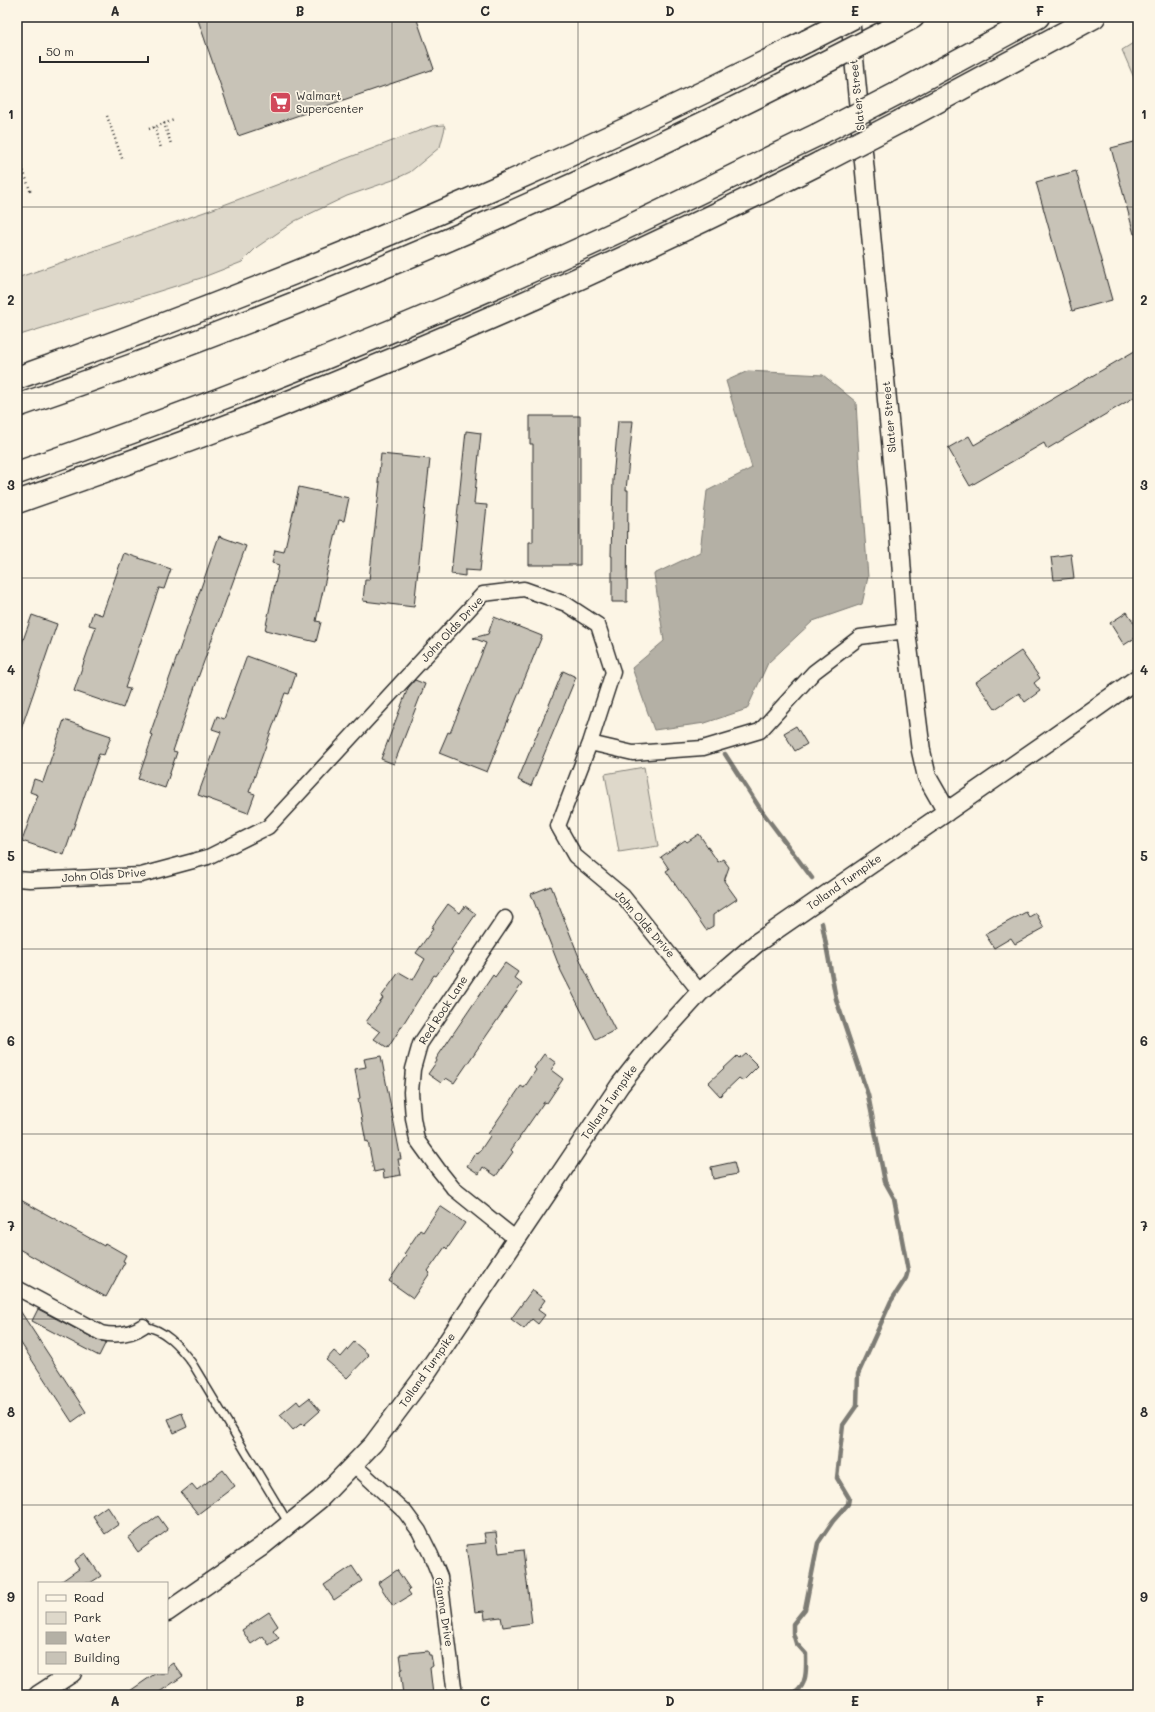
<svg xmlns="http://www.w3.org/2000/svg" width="1155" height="1712" viewBox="0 0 1155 1712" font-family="Mali,sans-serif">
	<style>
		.green { fill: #ded8ca; stroke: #84827a }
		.water { fill: #b4b0a5; stroke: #7d7b74 }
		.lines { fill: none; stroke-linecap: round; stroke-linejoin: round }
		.stream { stroke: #7d7b74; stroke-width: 4.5 }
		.building { fill: #c8c3b7; stroke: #2b2b2b }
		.service-casing { stroke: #2b2b2b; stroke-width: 10 }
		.minor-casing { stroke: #2b2b2b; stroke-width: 17 }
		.tertiary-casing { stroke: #2b2b2b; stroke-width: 21 }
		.motorway-casing { stroke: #2b2b2b; stroke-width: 25 }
		.path { stroke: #2b2b2b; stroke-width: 2.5; stroke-dasharray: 1 3; stroke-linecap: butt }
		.service { stroke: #fcf5e5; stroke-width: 7 }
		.minor { stroke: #fcf5e5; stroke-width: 14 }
		.tertiary { stroke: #fcf5e5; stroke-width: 18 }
		.motorway { stroke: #fcf5e5; stroke-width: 22 }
		.motorway-bridge-casing { stroke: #2b2b2b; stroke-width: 25; stroke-linecap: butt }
		.motorway-bridge { stroke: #fcf5e5; stroke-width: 22 }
		.grid { fill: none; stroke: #2b2b2b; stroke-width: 1; stroke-opacity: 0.55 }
		.labels { text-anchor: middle; stroke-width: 3.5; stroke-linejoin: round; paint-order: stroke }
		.street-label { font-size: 11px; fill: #2b2b2b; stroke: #fcf5e5 }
		.poi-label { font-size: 11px; fill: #2b2b2b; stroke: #fcf5e5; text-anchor: start }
		.neatline { fill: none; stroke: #2b2b2b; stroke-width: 1.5 }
		.grid-label { font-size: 13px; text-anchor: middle; font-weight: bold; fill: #2b2b2b }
	</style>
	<rect width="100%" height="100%" fill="#fcf5e5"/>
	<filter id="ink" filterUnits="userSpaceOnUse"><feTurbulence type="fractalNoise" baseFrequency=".025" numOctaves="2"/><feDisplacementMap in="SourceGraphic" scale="8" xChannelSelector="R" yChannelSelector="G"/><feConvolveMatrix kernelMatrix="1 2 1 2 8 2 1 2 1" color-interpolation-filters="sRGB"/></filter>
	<g filter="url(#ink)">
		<path class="green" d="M 1138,40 L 1138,87 L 1122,50 Z
			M 444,125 L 445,128 L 440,147 L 410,172 L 393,180 L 347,196 L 295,221 L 257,247 L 242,262 L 201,278 L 17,336 L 17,278 L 213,209 L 432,126 Z
			M 644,767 L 658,846 L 619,852 L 605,774 Z"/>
		<path class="water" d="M 748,371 L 823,375 L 856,402 L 860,474 L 868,577 L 862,604 L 813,621 L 768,663 L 747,709 L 705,723 L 654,730 L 632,668 L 664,641 L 654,574 L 700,552 L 707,491 L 752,468 L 726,381 Z"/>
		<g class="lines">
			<path class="stream" d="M 725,754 L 761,810 L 812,878
				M 781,1695 C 786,1694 792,1694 796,1692 C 808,1684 806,1666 806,1654 L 796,1643 L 793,1633 L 793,1624 L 805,1609 L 818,1543 L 833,1521 L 848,1504 L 849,1498 L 837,1478 L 843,1425 L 857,1405 L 858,1374 L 891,1301 L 906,1278 L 908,1271 L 894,1198 L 885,1182 L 868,1095 L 836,999 L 822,923"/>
		</g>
		<path class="building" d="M 197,17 L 416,17 L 434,69 L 238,136 Z
			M 1138,141 L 1138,233 L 1134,234 L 1111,148 Z
			M 1076,171 L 1112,300 L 1072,311 L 1036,182 Z
			M 1138,349 L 1138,395 L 1047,449 L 1044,443 L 970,486 L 948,448 L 969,436 L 974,445 Z
			M 530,416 L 580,416 L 580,565 L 529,565 L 529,542 L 533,542 L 533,444 L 530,444 Z
			M 618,421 L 633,421 L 626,490 L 628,490 L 627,602 L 612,602 L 612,556 L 611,556 L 613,480 Z
			M 466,431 L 481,433 L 474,504 L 487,505 L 480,571 L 465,570 L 465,576 L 451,574 Z
			M 381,454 L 430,459 L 414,607 L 363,601 L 365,580 L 369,580 L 380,482 L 378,482 Z
			M 299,487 L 349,498 L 344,521 L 339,520 L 316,621 L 321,622 L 316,642 L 265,630 L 279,565 L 272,563 L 275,550 L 284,552 Z
			M 219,536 L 246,546 L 199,675 L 173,751 L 177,752 L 165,788 L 138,779 L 153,735 L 150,734 Z
			M 124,553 L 171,569 L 164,589 L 159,588 L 125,688 L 130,689 L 123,708 L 74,691 L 96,627 L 89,625 L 93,612 L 102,615 Z
			M 1071,554 L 1074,578 L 1054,580 L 1051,557 Z
			M 1127,612 L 1138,629 L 1138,636 L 1124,645 L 1110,623 Z
			M 32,615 L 57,624 L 19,735 L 17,734 L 17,657 Z
			M 494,617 L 542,636 L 487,772 L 439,753 L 448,732 L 450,733 L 486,643 L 473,638 L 488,634 Z
			M 1021,651 L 1040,678 L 1034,683 L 1040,691 L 1025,702 L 1019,693 L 995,709 L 976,682 Z
			M 247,656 L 296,674 L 289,694 L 285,693 L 249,792 L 255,794 L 248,813 L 198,795 L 221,732 L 212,729 L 217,716 L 224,719 Z
			M 563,671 L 576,677 L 531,786 L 518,780 Z
			M 415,680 L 425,684 L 394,764 L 381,759 L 408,688 Z
			M 64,720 L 111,736 L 104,755 L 99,754 L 64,855 L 22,841 L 38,795 L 30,792 L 34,779 L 43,782 Z
			M 796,726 L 807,744 L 795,751 L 784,733 Z
			M 699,834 L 718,862 L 723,859 L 729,867 L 724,881 L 737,899 L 713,915 L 713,926 L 706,930 L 666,871 L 669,869 L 661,857 L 685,840 L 687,842 Z
			M 551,886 L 583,967 L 615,1030 L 596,1040 L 561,971 L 531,894 Z
			M 448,904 L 460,913 L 465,906 L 476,914 L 451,950 L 453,952 L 436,976 L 434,975 L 388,1048 L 374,1039 L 380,1032 L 366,1022 L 383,998 L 381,997 L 399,972 L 413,980 L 425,959 L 416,953 L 433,929 L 431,928 Z
			M 1026,912 L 1029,917 L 1036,913 L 1044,928 L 1015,944 L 1011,938 L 994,948 L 985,934 Z
			M 505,963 L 518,972 L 514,978 L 522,984 L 454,1083 L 446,1078 L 441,1083 L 428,1074 L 437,1061 L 436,1059 L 493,975 L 495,977 Z
			M 745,1053 L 758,1066 L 743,1081 L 739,1078 L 720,1096 L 708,1083 L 737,1056 L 739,1058 Z
			M 544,1054 L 556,1063 L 551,1070 L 563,1079 L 547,1103 L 544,1102 L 511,1150 L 513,1152 L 496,1176 L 483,1167 L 479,1174 L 467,1166 L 476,1152 L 478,1154 L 490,1136 L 488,1134 L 521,1086 L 524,1088 L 536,1070 L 534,1068 Z
			M 381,1056 L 401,1159 L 398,1159 L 401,1175 L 384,1178 L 383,1170 L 374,1172 L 368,1141 L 366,1142 L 358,1099 L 360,1098 L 355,1069 L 366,1067 L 364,1059 Z
			M 734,1162 L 737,1174 L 713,1179 L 711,1167 Z
			M 17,1198 L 104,1246 L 105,1243 L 126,1255 L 123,1261 L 125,1262 L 106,1297 L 17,1248 Z
			M 440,1206 L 465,1223 L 447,1249 L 445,1247 L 428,1271 L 430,1273 L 413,1298 L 389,1281 L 406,1256 L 404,1254 L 420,1230 L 423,1232 Z
			M 532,1290 L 545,1300 L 538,1310 L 545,1315 L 538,1324 L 532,1319 L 524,1329 L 511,1319 Z
			M 17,1306 L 86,1412 L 72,1422 L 17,1337 Z
			M 38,1309 L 97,1340 L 106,1342 L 99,1356 L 32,1321 Z
			M 354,1342 L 369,1355 L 347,1378 L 326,1360 L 334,1351 L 341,1357 Z
			M 309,1398 L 320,1411 L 304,1425 L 302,1423 L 293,1430 L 280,1415 L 297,1401 L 300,1405 Z
			M 182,1413 L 187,1427 L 174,1433 L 168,1419 Z
			M 223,1470 L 235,1486 L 198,1514 L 181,1493 L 192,1484 L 197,1490 Z
			M 107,1506 L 119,1524 L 105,1534 L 93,1516 Z
			M 158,1516 L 168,1530 L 138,1552 L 128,1538 Z
			M 496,1532 L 499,1553 L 523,1550 L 532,1623 L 503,1627 L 501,1617 L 485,1619 L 484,1611 L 475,1612 L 466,1545 L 486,1543 L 484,1533 Z
			M 85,1553 L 101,1576 L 90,1583 L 59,1583 L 79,1569 L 74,1561 Z
			M 352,1566 L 362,1581 L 334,1600 L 324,1585 Z
			M 397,1570 L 410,1589 L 408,1591 L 411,1595 L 393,1606 L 378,1583 Z
			M 269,1612 L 278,1626 L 273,1630 L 279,1638 L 269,1645 L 263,1636 L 251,1644 L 242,1630 Z
			M 428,1651 L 429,1655 L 431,1655 L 433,1666 L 430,1668 L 433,1695 L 403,1695 L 400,1670 L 402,1669 L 400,1654 Z
			M 173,1663 L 183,1676 L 155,1695 L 124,1695 L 156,1673 L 157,1674 L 167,1673 L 167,1667 Z"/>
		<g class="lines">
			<defs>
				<path id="service" d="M 143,1326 C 165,1329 179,1346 192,1363 L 289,1524"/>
				<path id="minor" d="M 590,743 L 633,753 L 703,748 L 760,731 L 814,672 L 860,637 L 906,631
					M 17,879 L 30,880 L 141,875 L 208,857 L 268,827 L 483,594 L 524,589 L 566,604 L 598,625 L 613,672 L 590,743 L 558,826 L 575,856 L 623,896 L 700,992
					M 505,918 L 420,1044 L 413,1069 L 411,1092 L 413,1118 L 417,1140 L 438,1169 L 454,1189 L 516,1239
					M 17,1288 L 101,1333 C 116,1336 130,1335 143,1326
					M 353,1464 L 405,1512 L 419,1531 L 431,1555 L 440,1577 L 455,1695"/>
				<path id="tertiary" d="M 850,17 L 897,503 L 906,631 L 921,751 L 927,777 L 947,812
					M 167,1612 L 261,1547 L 320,1499 L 373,1444 L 427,1372 L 620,1085 L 650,1047 L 700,992 L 758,942 L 1052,739 L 1138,678
					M 38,1695 L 72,1673"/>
				<path id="motorway" d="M 891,29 L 913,17
					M 898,93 L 1038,17
					M 901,121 L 1094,17
					M 17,378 C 287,282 551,171 807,41
					M 17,406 C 288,313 554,201 810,70
					M 17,473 C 216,404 413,326 604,238 C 676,205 746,169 817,135
					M 17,502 C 100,473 182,444 264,412 C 453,337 638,255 820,163"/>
			</defs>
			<use href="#service" class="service-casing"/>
			<use href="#minor" class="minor-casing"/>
			<use href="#tertiary" class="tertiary-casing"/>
			<use href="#motorway" class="motorway-casing"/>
			<path class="path" d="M 107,116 L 123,161
				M 164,123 L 171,144
				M 154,127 L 161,148
				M 149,129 L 174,120
				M 17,152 L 31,193"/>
			<use href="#service" class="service"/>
			<use href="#minor" class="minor"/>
			<use href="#tertiary" class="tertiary"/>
			<use href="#motorway" class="motorway"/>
			<defs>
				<path id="motorway-bridge" d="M 807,41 L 854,17
					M 810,70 L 891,29
					M 817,135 L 898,93
					M 820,163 L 901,121"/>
			</defs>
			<use href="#motorway-bridge" class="motorway-bridge-casing"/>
			<use href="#motorway-bridge" class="motorway-bridge"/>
		</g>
	</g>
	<path class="grid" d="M 207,17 L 207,1695M 392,17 L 392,1695M 578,17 L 578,1695M 763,17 L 763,1695M 948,17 L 948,1695M 17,207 L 1138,207M 17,393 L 1138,393M 17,578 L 1138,578M 17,763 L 1138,763M 17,949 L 1138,949M 17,1134 L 1138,1134M 17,1319 L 1138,1319M 17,1505 L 1138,1505"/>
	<defs>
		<symbol id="supermarket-square" viewBox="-11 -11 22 22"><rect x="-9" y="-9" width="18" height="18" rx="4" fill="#d1495b" stroke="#fcf5e5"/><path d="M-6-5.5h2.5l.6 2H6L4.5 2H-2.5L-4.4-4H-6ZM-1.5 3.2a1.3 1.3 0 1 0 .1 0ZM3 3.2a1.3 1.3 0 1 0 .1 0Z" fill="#fff"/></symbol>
	</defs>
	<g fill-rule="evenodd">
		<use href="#supermarket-square" x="268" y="90" width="25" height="25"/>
	</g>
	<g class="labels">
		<g class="street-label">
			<text transform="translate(857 95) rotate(-96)" y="4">Slater Street</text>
			<text transform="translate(889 417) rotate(-95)" y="4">Slater Street</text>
			<text transform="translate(452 629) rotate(-47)" y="4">John Olds Drive</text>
			<text transform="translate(104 875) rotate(-4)" y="4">John Olds Drive</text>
			<text transform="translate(844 882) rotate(-35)" y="4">Tolland Turnpike</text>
			<text transform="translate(645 924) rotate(49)" y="4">John Olds Drive</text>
			<text transform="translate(443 1010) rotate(-57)" y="4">Red Rock Lane</text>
			<text transform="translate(609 1102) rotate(-55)" y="4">Tolland Turnpike</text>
			<text transform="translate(427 1370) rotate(-55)" y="4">Tolland Turnpike</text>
			<text transform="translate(444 1612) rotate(81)" y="4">Gianna Drive</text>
		</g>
		<g class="poi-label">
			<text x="296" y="100">Walmart<tspan x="296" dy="13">Supercenter</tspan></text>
		</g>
	</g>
	<rect width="1155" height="1712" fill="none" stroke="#fcf5e5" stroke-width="44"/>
	<rect x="38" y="1582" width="130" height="92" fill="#fcf5e5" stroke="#a8a49b"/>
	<rect x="46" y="1595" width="20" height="6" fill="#fcf5e5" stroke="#a8a49b"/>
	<text x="74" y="1602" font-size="12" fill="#2b2b2b">Road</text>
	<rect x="46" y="1612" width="20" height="12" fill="#ded8ca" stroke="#a8a49b"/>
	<text x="74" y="1622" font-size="12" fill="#2b2b2b">Park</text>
	<rect x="46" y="1632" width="20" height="12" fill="#b4b0a5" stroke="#a8a49b"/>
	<text x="74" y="1642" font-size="12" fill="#2b2b2b">Water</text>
	<rect x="46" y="1652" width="20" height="12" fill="#c8c3b7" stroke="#a8a49b"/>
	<text x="74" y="1662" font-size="12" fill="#2b2b2b">Building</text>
	<path d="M40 56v6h108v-6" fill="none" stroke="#2b2b2b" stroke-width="2"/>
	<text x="46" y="56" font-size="12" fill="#2b2b2b" stroke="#fcf5e5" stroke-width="3" paint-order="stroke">50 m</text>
	<rect x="22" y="22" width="1111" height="1668" class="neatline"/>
	<g class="grid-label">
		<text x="115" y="16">A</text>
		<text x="300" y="16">B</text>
		<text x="485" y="16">C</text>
		<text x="670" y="16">D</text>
		<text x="855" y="16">E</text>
		<text x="1040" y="16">F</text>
		<text x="11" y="119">1</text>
		<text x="1144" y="119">1</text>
		<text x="11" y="305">2</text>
		<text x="1144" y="305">2</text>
		<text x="11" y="490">3</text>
		<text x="1144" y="490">3</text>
		<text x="11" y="675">4</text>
		<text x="1144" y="675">4</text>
		<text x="11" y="861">5</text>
		<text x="1144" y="861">5</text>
		<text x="11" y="1046">6</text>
		<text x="1144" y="1046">6</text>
		<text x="11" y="1231">7</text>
		<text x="1144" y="1231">7</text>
		<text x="11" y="1417">8</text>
		<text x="1144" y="1417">8</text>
		<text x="11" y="1602">9</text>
		<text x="1144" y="1602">9</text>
		<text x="115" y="1706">A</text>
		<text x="300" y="1706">B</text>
		<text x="485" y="1706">C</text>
		<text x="670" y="1706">D</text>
		<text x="855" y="1706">E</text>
		<text x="1040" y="1706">F</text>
	</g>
</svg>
